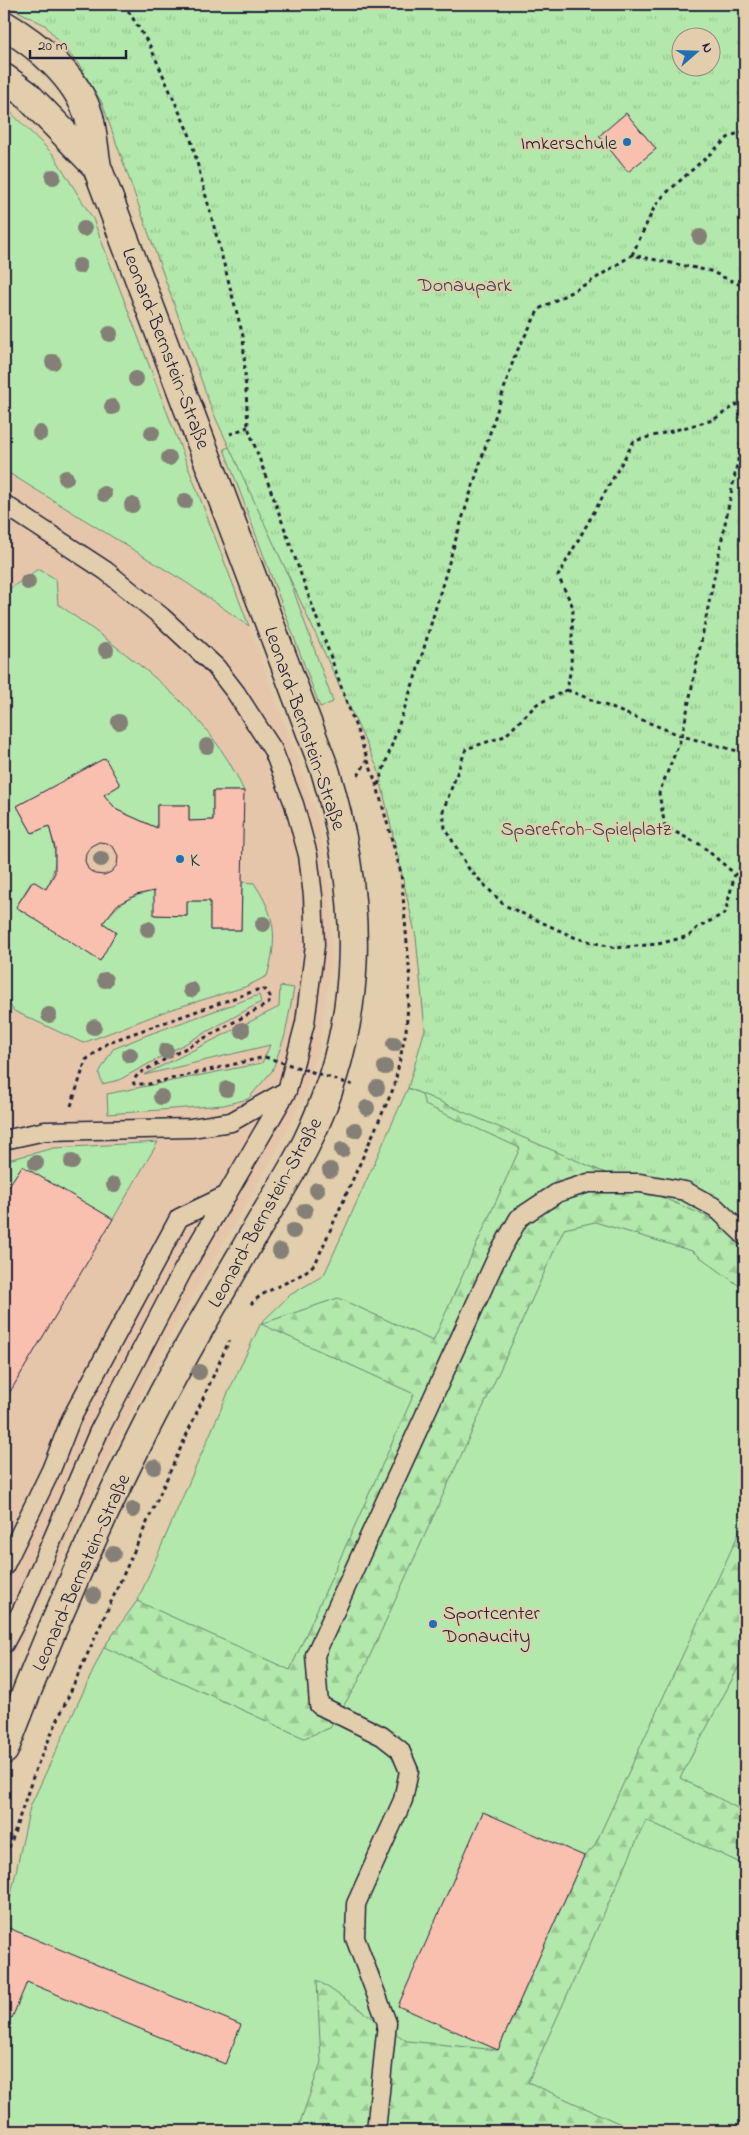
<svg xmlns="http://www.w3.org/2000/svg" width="749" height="2135" viewBox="0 0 749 2135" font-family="'Indie Flower',sans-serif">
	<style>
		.built { fill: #e5c6ab }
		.green { fill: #b2e8ab; stroke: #6a8573 }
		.forest { fill: url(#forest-firs); stroke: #6a8573 }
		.park { fill: url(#park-tufts); stroke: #6a8573; fill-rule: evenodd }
		.building { fill: #f9c0af; stroke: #22223b; fill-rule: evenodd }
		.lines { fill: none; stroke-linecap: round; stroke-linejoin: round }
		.service-casing { stroke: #22223b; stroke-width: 21 }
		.secondary-casing { stroke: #22223b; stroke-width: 31 }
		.path { stroke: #22223b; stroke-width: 3; stroke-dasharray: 4 4; stroke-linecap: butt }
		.service { stroke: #e2cdac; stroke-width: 18 }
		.secondary { stroke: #e2cdac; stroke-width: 28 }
		.path-bridge { stroke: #22223b; stroke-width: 3; stroke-dasharray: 4 4; stroke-linecap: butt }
		.tree { fill: #847f77 }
		.poi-dot { fill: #1f6fb2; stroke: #e2cdac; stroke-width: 2 }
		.labels { text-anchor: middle; stroke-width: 4; stroke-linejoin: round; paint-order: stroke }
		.poi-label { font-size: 20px; fill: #22223b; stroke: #e2cdac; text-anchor: start }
		.park-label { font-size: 20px; fill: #38404c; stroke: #e2cdac }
		.street-label { font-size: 20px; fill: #22223b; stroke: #e2cdac }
	</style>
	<defs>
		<pattern id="forest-firs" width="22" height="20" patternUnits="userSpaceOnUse" patternTransform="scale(1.25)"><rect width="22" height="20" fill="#b2e8ab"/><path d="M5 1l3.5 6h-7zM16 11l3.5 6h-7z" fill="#99c794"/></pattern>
		<pattern id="park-tufts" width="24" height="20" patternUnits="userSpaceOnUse" patternTransform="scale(1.25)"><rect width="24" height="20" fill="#b2e8ab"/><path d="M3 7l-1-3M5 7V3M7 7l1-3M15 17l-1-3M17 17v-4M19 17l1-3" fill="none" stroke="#99c794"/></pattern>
	</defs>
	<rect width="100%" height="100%" fill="#e2cdac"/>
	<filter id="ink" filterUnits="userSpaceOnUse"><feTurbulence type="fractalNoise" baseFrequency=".02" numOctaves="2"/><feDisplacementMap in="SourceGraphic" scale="10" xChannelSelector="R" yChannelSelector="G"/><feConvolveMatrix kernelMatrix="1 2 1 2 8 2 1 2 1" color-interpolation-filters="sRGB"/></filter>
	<g filter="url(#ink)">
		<path class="built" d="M 4,470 L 187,583 L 249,626 L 318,819 L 326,863 L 331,913 L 331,960 L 319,1046 L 304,1097 L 262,1176 L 169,1335 L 89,1497 L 4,1681 Z"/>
		<path class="green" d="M 4,106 L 53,154 L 93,219 L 249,626 L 187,583 L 4,470 Z
			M 236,445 L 265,510 L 333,702 L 320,707 L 224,449 Z
			M 38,569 L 56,579 L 58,604 C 129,656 208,708 244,791 L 213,791 L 213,820 L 189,821 L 189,805 L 157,805 L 157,828 L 117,810 L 104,795 L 120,785 L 104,759 L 17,806 L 32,833 L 49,826 C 56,851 59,865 46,889 L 32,881 L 16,907 L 100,960 L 116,932 L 103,923 C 119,903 128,896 154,891 L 155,915 L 187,916 L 187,901 L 210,901 L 210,930 L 241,930 L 242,882 L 254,883 C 276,916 278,938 267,976 L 245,987 L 169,1010 L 83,1043 L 14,1011 L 4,996 L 4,593 Z
			M 280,986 L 294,988 L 285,1035 L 272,1071 L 248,1099 L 224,1105 L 108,1114 L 107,1094 L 262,1063 L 270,1045 L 144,1075 L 279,1007 Z
			M 259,995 L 261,1002 L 119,1080 L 102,1084 L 99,1073 L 113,1049 L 147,1035 Z
			M 408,1088 L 745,1233 L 745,2131 L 4,2131 L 4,1927 L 30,1807 L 104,1647 L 137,1602 L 228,1393 L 261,1323 L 290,1295 L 324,1275 Z
			M 158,1142 L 113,1219 L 22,1167 L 4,1193 L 4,1161 L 54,1148 Z"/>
		<path class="forest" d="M 414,1067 L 745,1129 L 745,1290 L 692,1251 L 595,1222 L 564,1229 L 358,1682 L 330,1728 L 304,1738 L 104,1647 L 137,1601 L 290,1670 L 414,1394 L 261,1324 L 338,1298 L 433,1341 L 520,1148 L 425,1105 Z
			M 745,1520 L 745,1655 L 680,1778 L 745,1812 L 745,1865 L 646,1820 L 528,2082 L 636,2131 L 297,2131 L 321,2062 L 317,1980 L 407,2041 L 498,2050 L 584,1856 L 594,1847 Z"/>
		<path class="park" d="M 4,4 L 745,4 L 745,1233 L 408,1088 L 425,1029 L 416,937 L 378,769 L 212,410 L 102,103 L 79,65 L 45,25 ZM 682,38 L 712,38 L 712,68 L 682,68 Z"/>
		<path class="building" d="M 626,113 L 656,149 L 628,172 L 599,136 Z
			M 105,758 L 120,785 L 104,795 L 117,810 L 157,828 L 157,805 L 189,805 L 189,821 L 213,820 L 213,791 L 244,791 L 241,930 L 210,930 L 210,901 L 187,901 L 187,916 L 154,915 L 154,891 L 136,895 L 117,905 L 103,923 L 116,932 L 100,961 L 16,907 L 33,881 L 46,889 L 55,873 L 55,848 L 49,826 L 32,833 L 17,806 ZM 99,842 L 107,843 L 114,848 L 118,856 L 117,865 L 111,872 L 104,875 L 95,874 L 88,869 L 85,861 L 86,853 L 91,846 Z
			M 22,1166 L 113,1219 L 4,1402 L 4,1193 Z
			M 483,1812 L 584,1856 L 498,2050 L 398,2006 Z
			M 4,1926 L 241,2025 L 225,2064 L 27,1982 L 12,2018 L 4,2014 Z"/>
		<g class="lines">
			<defs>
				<path id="service" d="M 4,504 L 106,571 L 162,617 L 216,667 L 236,693 L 273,750 L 294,804 L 308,855 L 313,896 L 315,945 L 305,1023 L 287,1091 L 183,1270 L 99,1431 L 23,1608 L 4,1644
					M 4,1140 L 45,1131 L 191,1128 L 231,1122 L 286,1091
					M 4,1567 L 51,1470 L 71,1419 L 179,1218 L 227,1195
					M 376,2131 L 387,2023 L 355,1938 L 356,1904 L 403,1800 L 409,1771 L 400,1750 L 382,1736 L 319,1705 L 315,1655 L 498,1255 L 519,1218 L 557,1193 L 588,1183 L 640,1183 L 685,1191 L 716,1208 L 745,1236"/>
				<path id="secondary" d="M 4,25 C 38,45 77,77 89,117 C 93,133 94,151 97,167 L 325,770 C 364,899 366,1021 306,1144 C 291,1174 272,1203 255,1232 C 224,1286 192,1339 163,1394 C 103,1509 50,1629 4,1750
					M 4,78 L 26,94 L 97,167"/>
			</defs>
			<use href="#service" class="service-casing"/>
			<use href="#secondary" class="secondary-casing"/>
			<path class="path" d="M 124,4 L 150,46 L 190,136 L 243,336 L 248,427 L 377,786 L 401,873 L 410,978 L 406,1031 L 394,1087 L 316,1262 C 298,1283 269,1285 251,1304
				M 632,255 L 654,208 L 664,195 L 730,136 L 745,131
				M 745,399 L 713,420 L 634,441 L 558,576 L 573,607 L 571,667 L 567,690 L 537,704 L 505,736 L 466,749 L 443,811 L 445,828 L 469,869 L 504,905 L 576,938 L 615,948 L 658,944 L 689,936 L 697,928 L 725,913 L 735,874 L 701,845 L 665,827 L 659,793 L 682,736 L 745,425
				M 230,434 L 248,427
				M 567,690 L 682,736 L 745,753
				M 742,751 L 745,737
				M 358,776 L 367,760
				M 378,785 L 417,672 L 457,535 L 515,355 L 539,309 L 590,282 L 632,255 L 710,271 L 745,287
				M 745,1058 C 736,1077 740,1098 745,1118
				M 71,1106 L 86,1060 L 109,1042 L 257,990 L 266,990 L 270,996 L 269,1003 L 138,1074 L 133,1081 L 134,1084 L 149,1084 L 265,1057
				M 4,1863 L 36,1768 L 229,1341"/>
			<use href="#service" class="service"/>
			<use href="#secondary" class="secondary"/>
			<path class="path-bridge" d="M 265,1057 L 353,1085"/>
		</g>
		<g class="tree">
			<circle cx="53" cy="177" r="8"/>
			<circle cx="84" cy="229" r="8"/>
			<circle cx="700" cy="237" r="8"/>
			<circle cx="79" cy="266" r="8"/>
			<circle cx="110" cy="334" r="8"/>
			<circle cx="53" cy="362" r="8"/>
			<circle cx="136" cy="379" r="8"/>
			<circle cx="112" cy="407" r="8"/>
			<circle cx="40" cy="433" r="8"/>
			<circle cx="152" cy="433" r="8"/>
			<circle cx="169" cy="458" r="8"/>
			<circle cx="66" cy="478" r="8"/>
			<circle cx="104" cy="494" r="8"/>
			<circle cx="185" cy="501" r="8"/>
			<circle cx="132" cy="505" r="8"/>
			<circle cx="28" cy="582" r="8"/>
			<circle cx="106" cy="650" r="8"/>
			<circle cx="119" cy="722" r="8"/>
			<circle cx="207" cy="746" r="8"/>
			<circle cx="101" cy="859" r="8"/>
			<circle cx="263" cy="924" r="8"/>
			<circle cx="148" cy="929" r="8"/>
			<circle cx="105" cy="980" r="8"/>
			<circle cx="191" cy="990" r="8"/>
			<circle cx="49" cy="1015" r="8"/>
			<circle cx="94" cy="1027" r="8"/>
			<circle cx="242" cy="1030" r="8"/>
			<circle cx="394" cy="1044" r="8"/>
			<circle cx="166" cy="1051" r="8"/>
			<circle cx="130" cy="1055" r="8"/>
			<circle cx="385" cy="1067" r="8"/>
			<circle cx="377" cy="1088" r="8"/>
			<circle cx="227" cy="1089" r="8"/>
			<circle cx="161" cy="1097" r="8"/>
			<circle cx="367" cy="1108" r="8"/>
			<circle cx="355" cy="1130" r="8"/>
			<circle cx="342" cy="1150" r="8"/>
			<circle cx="72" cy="1162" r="8"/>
			<circle cx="36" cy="1163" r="8"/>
			<circle cx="330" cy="1170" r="8"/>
			<circle cx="114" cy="1185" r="8"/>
			<circle cx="317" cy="1190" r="8"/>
			<circle cx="305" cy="1211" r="8"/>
			<circle cx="293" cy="1231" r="8"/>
			<circle cx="280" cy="1251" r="8"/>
			<circle cx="199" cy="1372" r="8"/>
			<circle cx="154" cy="1467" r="8"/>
			<circle cx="133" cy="1510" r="8"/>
			<circle cx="113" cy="1554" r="8"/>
			<circle cx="93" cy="1595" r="8"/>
		</g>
	</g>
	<g class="poi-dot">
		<circle cx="627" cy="142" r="5"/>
		<circle cx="180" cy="859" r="5"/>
		<circle cx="433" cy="1624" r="5"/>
	</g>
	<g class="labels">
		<g class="poi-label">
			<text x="617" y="149" text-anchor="end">Imkerschule</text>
			<text x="190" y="866">K</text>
			<text x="443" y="1619">Sportcenter<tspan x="443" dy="23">Donaucity</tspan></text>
		</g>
		<g class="park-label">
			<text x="465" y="291">Donaupark</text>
			<text x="586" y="835">Sparefroh-Spielplatz</text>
		</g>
		<g class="street-label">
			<text transform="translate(167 348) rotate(69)" y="7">Leonard-Bernstein-Straße</text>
			<text transform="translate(306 728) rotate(71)" y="7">Leonard-Bernstein-Straße</text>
			<text transform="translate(264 1212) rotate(-61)" y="7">Leonard-Bernstein-Straße</text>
			<text transform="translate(80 1572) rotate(-66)" y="7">Leonard-Bernstein-Straße</text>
		</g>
	</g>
	<rect width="749" height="2135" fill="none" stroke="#e2cdac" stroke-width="20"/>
	<rect x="10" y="10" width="729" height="2115" fill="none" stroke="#22223b" stroke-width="2" filter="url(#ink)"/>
	<g transform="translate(696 52) rotate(70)"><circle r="24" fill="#e2cdac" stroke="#95897f"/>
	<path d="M0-4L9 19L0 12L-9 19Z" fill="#1f6fb2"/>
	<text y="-8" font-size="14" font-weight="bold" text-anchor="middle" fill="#22223b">N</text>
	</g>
	<path d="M30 50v8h96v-8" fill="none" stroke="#22223b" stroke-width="2.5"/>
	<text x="38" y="50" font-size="15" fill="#22223b" stroke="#e2cdac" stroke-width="4" paint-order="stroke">20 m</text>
</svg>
